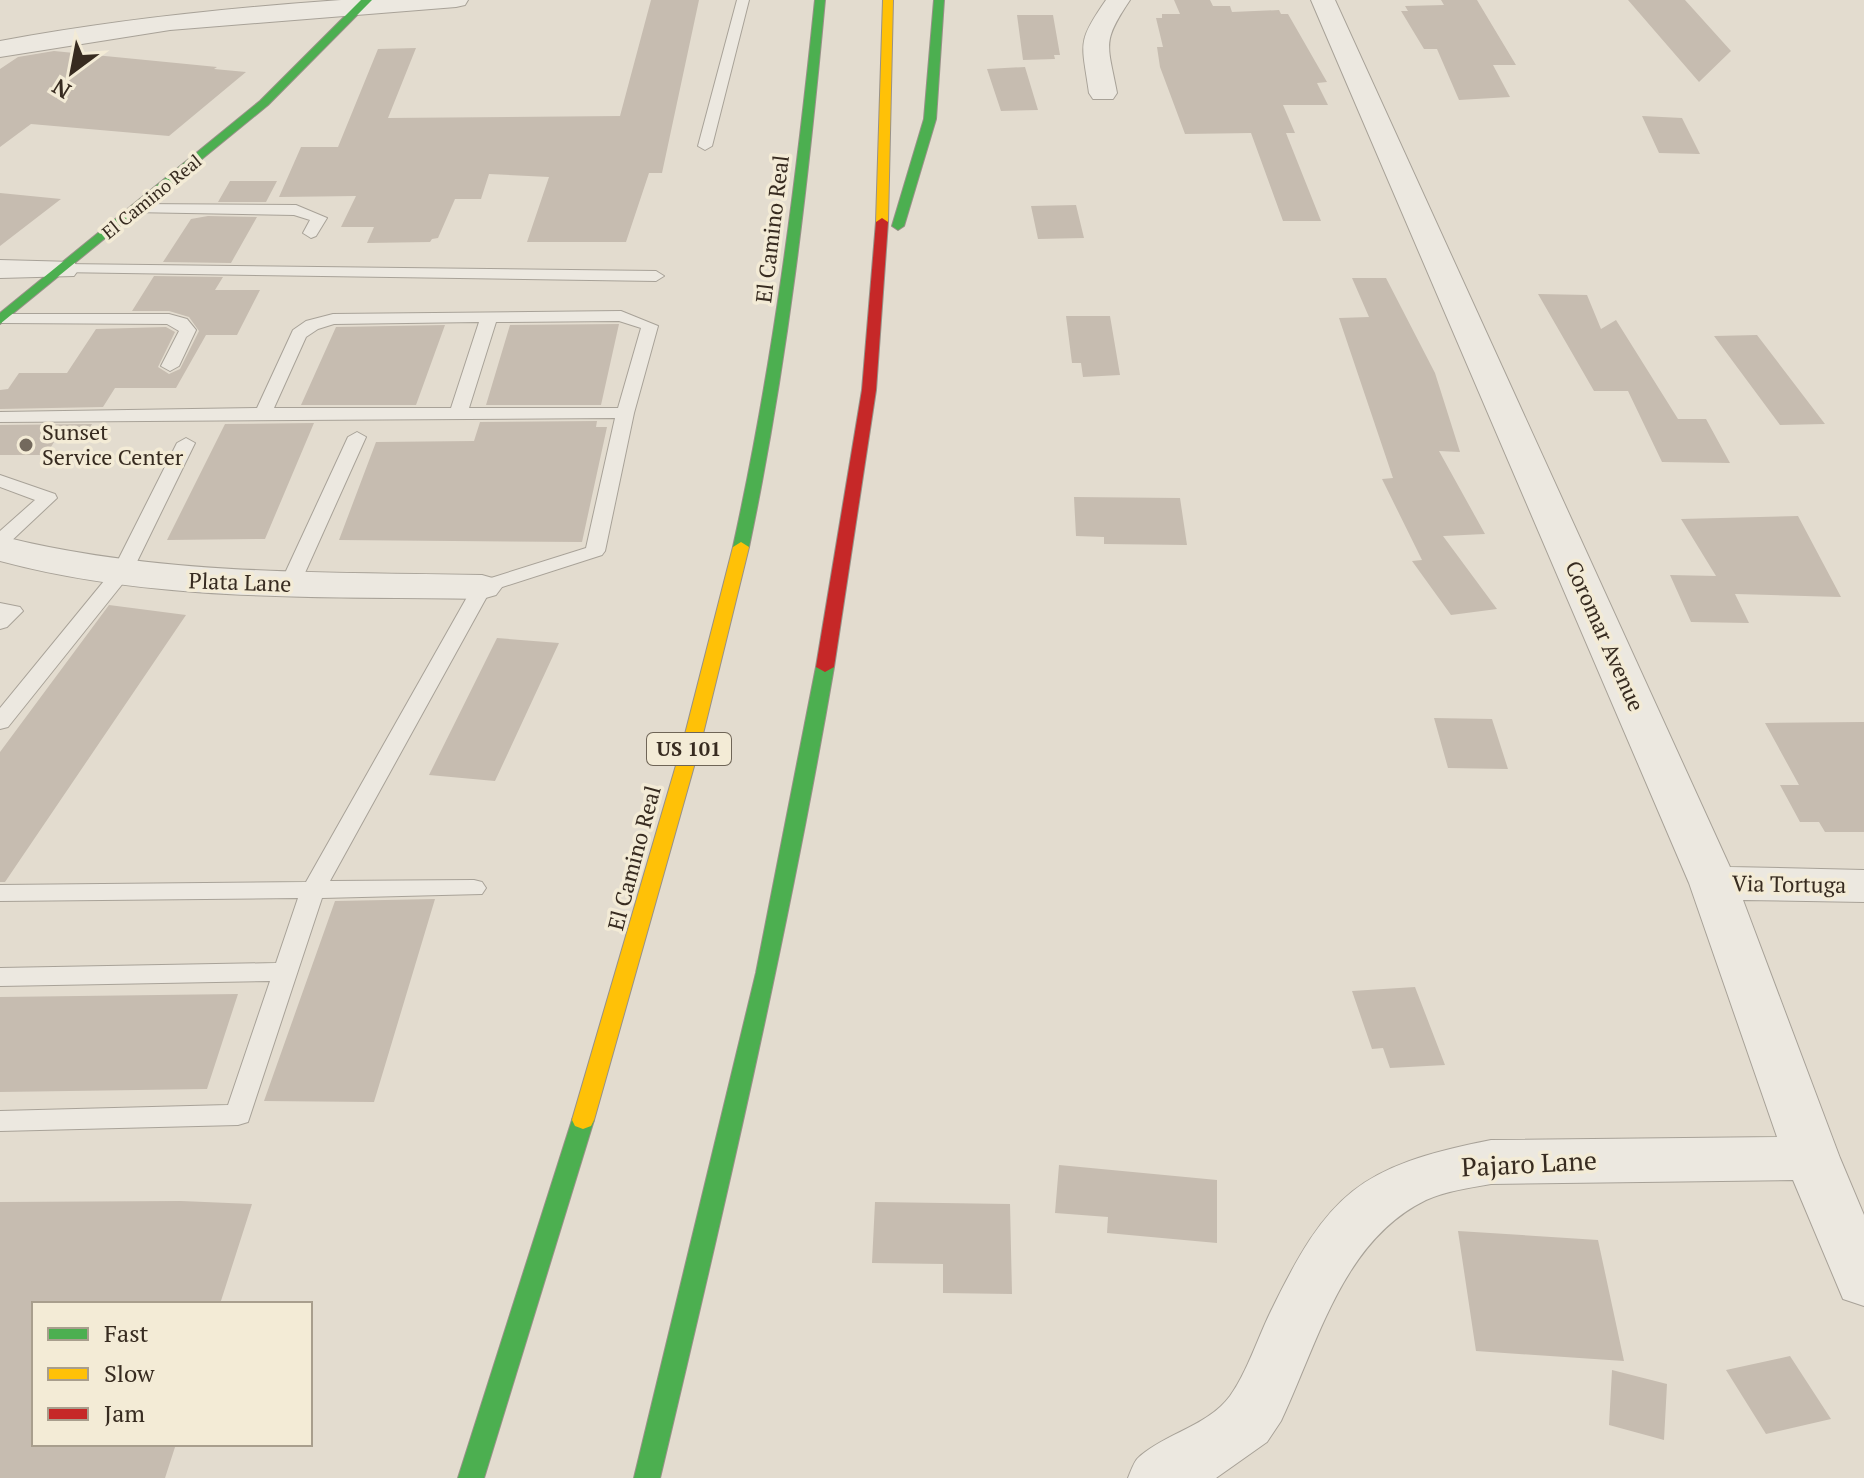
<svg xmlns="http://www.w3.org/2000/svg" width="1864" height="1478" viewBox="0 0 1864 1478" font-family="'PT Serif',serif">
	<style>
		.building { fill: #c6bcb0 }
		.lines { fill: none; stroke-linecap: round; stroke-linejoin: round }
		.lane-casing { stroke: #a8a298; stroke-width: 2 }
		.street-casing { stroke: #a8a298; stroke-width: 2 }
		.fast-casing { stroke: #989188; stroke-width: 2 }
		.slow-casing { stroke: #989188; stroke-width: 2 }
		.jam-casing { stroke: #989188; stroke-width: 2 }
		.lane { fill: #ece8e0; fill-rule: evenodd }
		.street { fill: #ece8e0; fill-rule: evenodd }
		.fast { fill: #4caf50; fill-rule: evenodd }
		.slow { fill: #ffc107; fill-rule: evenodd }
		.jam { fill: #c62828; fill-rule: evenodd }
		.poi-dot { fill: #73695d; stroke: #f3ebd6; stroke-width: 3 }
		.labels { text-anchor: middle; stroke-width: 7; stroke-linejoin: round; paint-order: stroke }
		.far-street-label { font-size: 18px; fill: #372b20; stroke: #f3ebd6 }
		.shield { fill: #f3ebd6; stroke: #6f6557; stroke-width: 2 }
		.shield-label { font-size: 20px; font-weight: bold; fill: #372b20 }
		.street-label { font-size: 22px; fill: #372b20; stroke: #f3ebd6 }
		.poi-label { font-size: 22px; fill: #372b20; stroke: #f3ebd6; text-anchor: start }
		.near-street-label { font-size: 26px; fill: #372b20; stroke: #f3ebd6 }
	</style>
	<rect width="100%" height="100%" fill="#e3dccf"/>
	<path class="building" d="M 651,0 L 699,0 L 662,173 L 649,173 L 626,242 L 527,242 L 549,177 L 489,174 L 481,199 L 455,199 L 438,238 L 432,239 L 430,242 L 367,243 L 374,227 L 341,227 L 356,196 L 279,197 L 301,147 L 338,147 L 378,49 L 416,48 L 388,118 L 620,116 Z
		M 1174,0 L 1210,0 L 1213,6 L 1230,6 L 1232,12 L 1279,10 L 1281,14 L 1288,14 L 1327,82 L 1317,83 L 1328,105 L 1283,105 L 1295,133 L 1286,133 L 1321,221 L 1283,221 L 1251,133 L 1185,134 L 1160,67 L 1157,47 L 1163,47 L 1156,18 L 1162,18 L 1162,14 L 1180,14 Z
		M 1441,0 L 1477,0 L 1516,65 L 1493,65 L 1510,97 L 1459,100 L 1437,49 L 1424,49 L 1401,11 L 1408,11 L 1405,6 L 1444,5 Z
		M 1628,0 L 1685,0 L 1731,51 L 1699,82 Z
		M 1017,15 L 1053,15 L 1060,55 L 1054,55 L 1055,59 L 1023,60 Z
		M 54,51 L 217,67 L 214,69 L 246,72 L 169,136 L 31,124 L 0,147 L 0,69 L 18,57 Z
		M 1025,67 L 1038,110 L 1001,111 L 987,69 Z
		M 1642,116 L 1682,118 L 1700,154 L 1659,153 Z
		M 230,181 L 277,181 L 266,202 L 218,202 Z
		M 0,193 L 61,199 L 0,246 Z
		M 1076,205 L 1084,238 L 1038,239 L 1031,206 Z
		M 208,216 L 257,217 L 231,263 L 163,262 L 191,219 Z
		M 154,276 L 223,277 L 215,290 L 260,290 L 237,335 L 206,335 L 176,388 L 115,388 L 103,407 L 0,409 L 0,390 L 8,389 L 19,373 L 67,373 L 96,329 L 166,327 L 175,332 L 158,367 L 169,374 L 180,369 L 199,331 L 189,317 L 169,311 L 132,311 Z
		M 1352,278 L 1386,278 L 1435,373 L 1460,452 L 1439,451 L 1485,534 L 1443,536 L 1497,609 L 1451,615 L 1412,561 L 1422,560 L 1382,479 L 1393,478 L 1339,318 L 1369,317 Z
		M 1538,294 L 1587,295 L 1601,329 L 1616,320 L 1678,419 L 1706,419 L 1730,463 L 1662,462 L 1628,391 L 1594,391 Z
		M 1066,316 L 1110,316 L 1120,375 L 1083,377 L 1081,363 L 1072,363 Z
		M 619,324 L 601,405 L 486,405 L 510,325 Z
		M 445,325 L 416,405 L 301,405 L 336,327 Z
		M 1757,335 L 1825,424 L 1780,425 L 1714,336 Z
		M 597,421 L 596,427 L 607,427 L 582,542 L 339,540 L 376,442 L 474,441 L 480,422 Z
		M 314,423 L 265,539 L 167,540 L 225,424 Z
		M 92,424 L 86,434 L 59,434 L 46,455 L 0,455 L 0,425 Z
		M 1074,497 L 1180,498 L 1187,545 L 1104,544 L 1104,537 L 1076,536 Z
		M 1798,516 L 1841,597 L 1735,594 L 1749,623 L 1691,622 L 1670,575 L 1716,576 L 1681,519 Z
		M 109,605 L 186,615 L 5,882 L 0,882 L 0,752 Z
		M 497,638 L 559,643 L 495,781 L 429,775 Z
		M 1434,718 L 1492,719 L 1508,769 L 1448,768 Z
		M 1864,722 L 1864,832 L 1825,832 L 1819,822 L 1800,822 L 1780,785 L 1799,785 L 1765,723 Z
		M 435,899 L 374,1102 L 264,1101 L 335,901 Z
		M 1415,987 L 1445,1065 L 1390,1068 L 1383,1048 L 1372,1049 L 1352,991 Z
		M 238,994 L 207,1089 L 0,1092 L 0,997 Z
		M 1059,1165 L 1217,1180 L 1217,1243 L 1107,1233 L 1108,1217 L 1055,1213 Z
		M 181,1201 L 252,1204 L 220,1304 L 34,1304 L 34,1444 L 176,1444 L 165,1478 L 0,1478 L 0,1202 Z
		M 875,1202 L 1010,1204 L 1012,1294 L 943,1293 L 943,1264 L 872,1263 Z
		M 1458,1231 L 1598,1240 L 1624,1361 L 1476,1351 Z
		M 1790,1356 L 1831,1419 L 1766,1434 L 1726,1370 Z
		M 1612,1370 L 1667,1384 L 1664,1440 L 1609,1425 Z"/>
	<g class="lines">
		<defs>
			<path id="lane" d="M 737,0 L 749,0 L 712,146 L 705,150 L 698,146 Z
				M 136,204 L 296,205 L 327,218 L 316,236 L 311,238 L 303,233 L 310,220 L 294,215 L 131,212 L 128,209 Z
				M 63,264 L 656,271 L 664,276 L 656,281 L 57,272 L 57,266 Z
				M 621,311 L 658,326 L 634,413 L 605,551 L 602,555 L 490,591 L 330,881 L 474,880 L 482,882 L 486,888 L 482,894 L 322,898 L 248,1122 L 238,1125 L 0,1131 L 0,1111 L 228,1105 L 270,981 L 0,986 L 0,968 L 276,963 L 298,898 L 0,901 L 0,885 L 306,882 L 475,583 L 586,548 L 615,418 L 0,422 L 0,412 L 257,408 L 293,330 L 306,321 L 333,314 ZM 619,321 L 641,328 L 618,408 L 469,408 L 496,322 ZM 479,322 L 451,408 L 274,408 L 306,337 L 318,329 L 334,324 Z
				M 0,314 L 169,314 L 187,319 L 196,330 L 179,366 L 170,371 L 161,366 L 179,331 L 167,324 L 2,323 Z
				M 357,432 L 366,437 L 300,584 L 297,588 L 283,588 L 280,584 L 348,437 Z
				M 186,438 L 195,443 L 132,572 L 8,727 L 0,729 L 0,708 L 113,570 L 177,443 Z
				M 0,475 L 55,494 L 57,498 L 7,545 L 0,547 L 0,531 L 35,500 L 0,487 Z
				M 0,603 L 20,607 L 23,611 L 7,627 L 0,629 Z"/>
			<path id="street" d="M 341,0 L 468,0 L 465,5 L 456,7 L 170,30 L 0,57 L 0,41 C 113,20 226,8 341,0 Z
				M 1106,0 L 1130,0 C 1101,43 1108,44 1117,93 L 1113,99 L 1093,99 L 1089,93 C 1082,43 1076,43 1106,0 Z
				M 1311,0 L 1335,0 L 1730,867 L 1864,870 L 1864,902 L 1743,900 L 1840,1158 L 1864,1215 L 1864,1306 L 1843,1299 L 1793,1180 L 1491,1184 C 1469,1188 1446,1191 1426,1200 C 1342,1241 1318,1343 1281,1421 L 1267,1442 L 1216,1478 L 1128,1478 C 1131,1471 1134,1461 1139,1457 C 1166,1433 1208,1426 1230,1396 C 1247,1372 1257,1340 1270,1313 C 1328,1193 1359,1166 1491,1140 L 1777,1137 L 1689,883 Z
				M 0,260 L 74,262 L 79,269 L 74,276 L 0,278 Z
				M 0,536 C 158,576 320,572 482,575 L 496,579 L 502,587 L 496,595 L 482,599 C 322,596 156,603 0,561 Z"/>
			<path id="fast" d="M 361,0 L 372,0 L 268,105 L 0,324 L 0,313 L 260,101 Z
				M 815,0 L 825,0 C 808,184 787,366 749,547 L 741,552 L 733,547 C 773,366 796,184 815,0 Z
				M 934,0 L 944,0 L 936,119 L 904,226 L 898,230 L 892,226 L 924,119 Z
				M 825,662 L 834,667 C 787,940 724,1209 660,1478 L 634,1478 L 756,973 L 816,667 Z
				M 583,1111 L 591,1114 L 594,1120 L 484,1478 L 458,1478 L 572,1120 L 575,1114 Z"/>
			<path id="slow" d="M 883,0 L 893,0 L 888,222 L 882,226 L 876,222 Z
				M 741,542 L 749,547 L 702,738 L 594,1120 L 591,1126 L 583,1129 L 575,1126 L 572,1120 L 684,738 L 733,547 Z"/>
			<path id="jam" d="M 882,218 L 888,222 L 876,390 L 834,667 L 825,672 L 816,667 L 862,390 L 876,222 Z"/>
		</defs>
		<use href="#lane" class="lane-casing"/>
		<use href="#street" class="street-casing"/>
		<use href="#fast" class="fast-casing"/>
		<use href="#slow" class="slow-casing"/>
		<use href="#jam" class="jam-casing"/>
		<use href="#lane" class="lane"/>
		<use href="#street" class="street"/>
		<use href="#fast" class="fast"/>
		<use href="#slow" class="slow"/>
		<use href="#jam" class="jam"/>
	</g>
	<circle class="poi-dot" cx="26" cy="445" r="8"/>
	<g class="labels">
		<g class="far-street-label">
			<text transform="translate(152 197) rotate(-39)" y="6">El Camino Real</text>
		</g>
		<rect class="shield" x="647" y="733" width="84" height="32" rx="6"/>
		<g class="shield-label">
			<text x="689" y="756">US 101</text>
		</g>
		<g class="street-label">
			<text transform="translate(772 229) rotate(-83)" y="8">El Camino Real</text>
			<text transform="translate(240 582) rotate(2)" y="8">Plata Lane</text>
			<text transform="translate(1605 636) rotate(66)" y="8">Coromar Avenue</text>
			<text transform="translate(634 858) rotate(-75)" y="8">El Camino Real</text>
			<text transform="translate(1789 884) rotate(1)" y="8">Via Tortuga</text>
		</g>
		<g class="poi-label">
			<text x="42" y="440">Sunset<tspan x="42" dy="25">Service Center</tspan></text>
		</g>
		<g class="near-street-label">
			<text transform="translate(1529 1164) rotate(-3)" y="9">Pajaro Lane</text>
		</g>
	</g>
	<rect x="32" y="1302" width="280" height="144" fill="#f3ebd6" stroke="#a89e8d" stroke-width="2"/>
	<rect x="48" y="1328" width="40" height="12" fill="#4caf50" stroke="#a89e8d" stroke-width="2"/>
	<text x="104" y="1342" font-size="24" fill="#372b20">Fast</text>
	<rect x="48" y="1368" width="40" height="12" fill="#ffc107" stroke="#a89e8d" stroke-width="2"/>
	<text x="104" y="1382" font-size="24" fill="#372b20">Slow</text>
	<rect x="48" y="1408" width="40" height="12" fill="#c62828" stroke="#a89e8d" stroke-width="2"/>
	<text x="104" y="1422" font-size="24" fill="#372b20">Jam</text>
	<g transform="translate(72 72) rotate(212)" stroke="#f3ebd6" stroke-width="6" paint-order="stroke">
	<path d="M0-6L14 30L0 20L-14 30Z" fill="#372b20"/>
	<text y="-12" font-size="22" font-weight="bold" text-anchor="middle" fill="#372b20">N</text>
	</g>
</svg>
